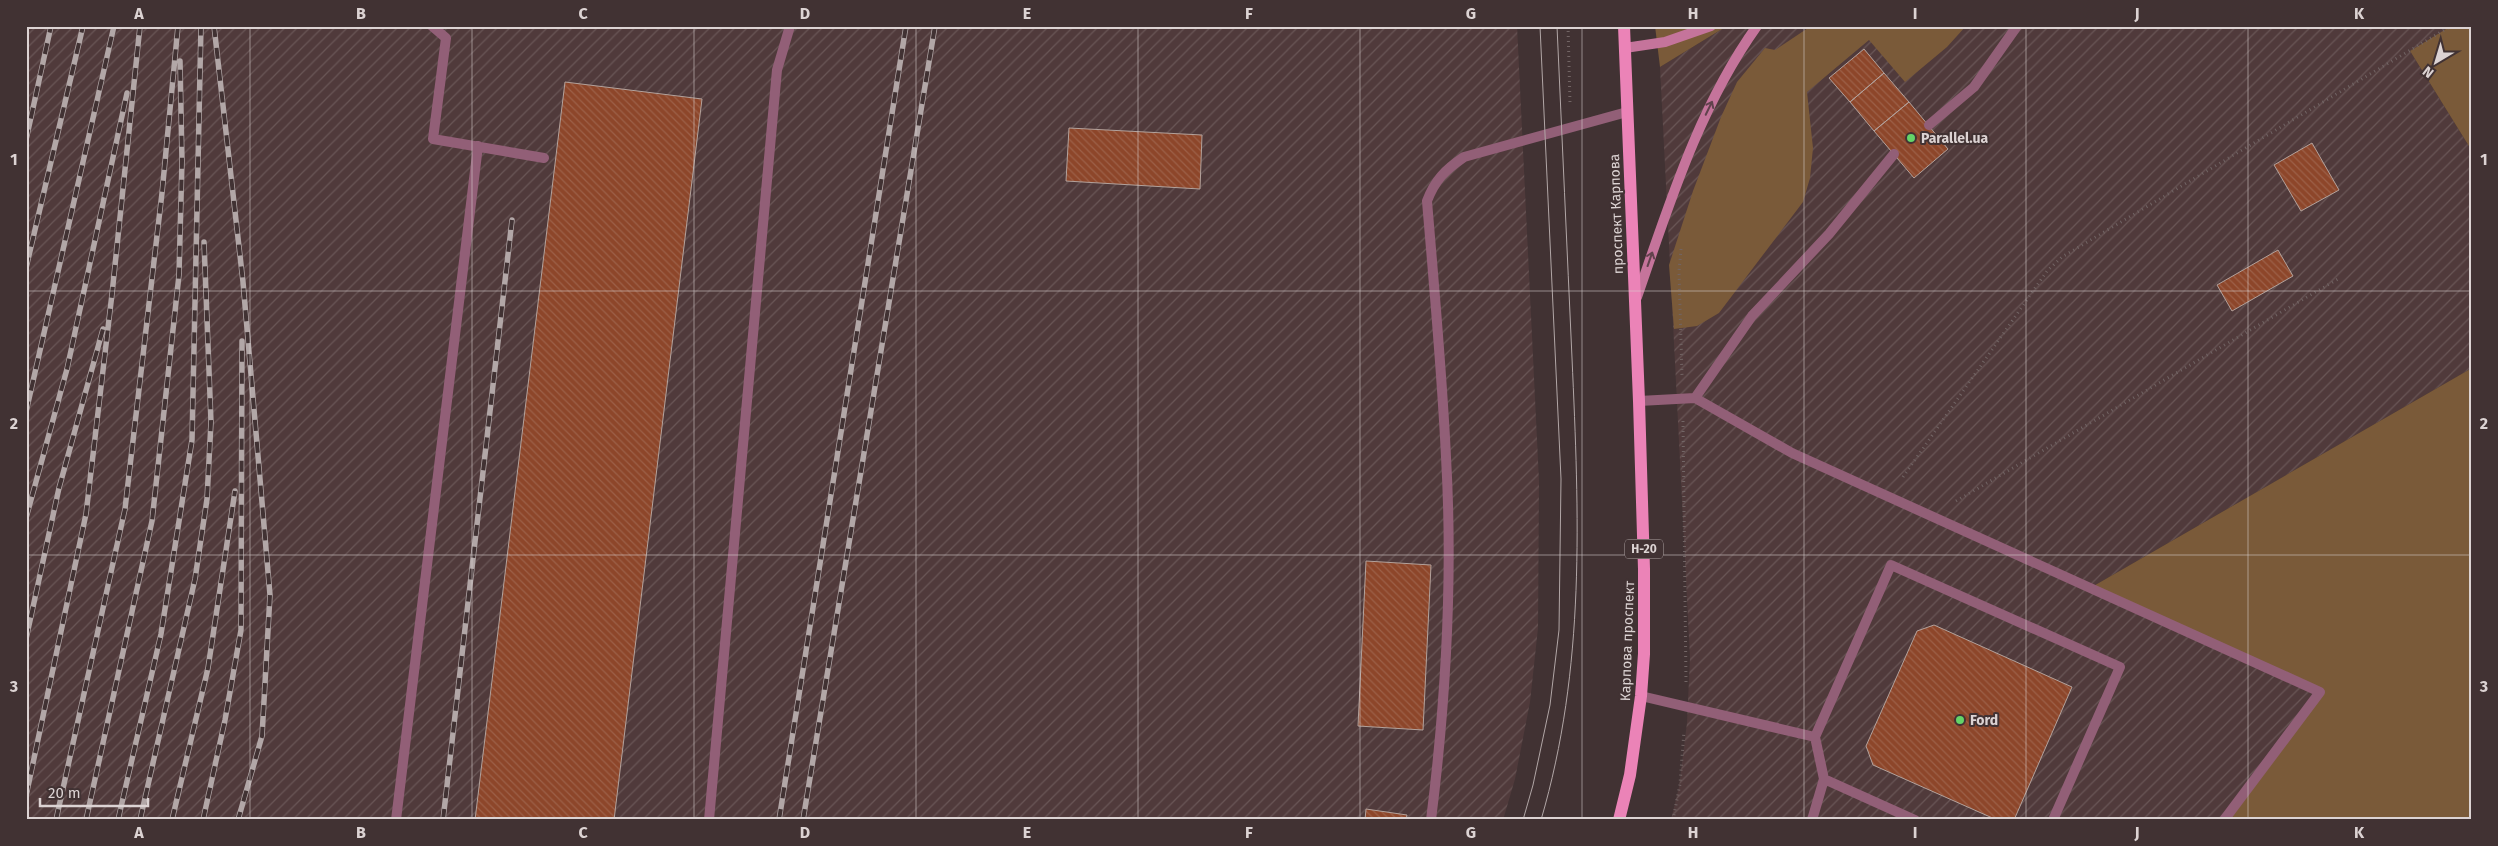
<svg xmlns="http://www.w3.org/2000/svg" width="2498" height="846" viewBox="0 0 2498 846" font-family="'Fira Sans',sans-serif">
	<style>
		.industrial { fill: url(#industrial-furrows) }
		.grass { fill: #7a5a39 }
		.building { fill: url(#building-back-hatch); stroke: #b3a29c }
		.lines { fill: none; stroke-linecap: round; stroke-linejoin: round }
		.path { stroke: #726565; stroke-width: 3; stroke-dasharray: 1 4; stroke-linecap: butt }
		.lane { stroke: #925f77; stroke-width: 10 }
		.secondary { stroke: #c5749b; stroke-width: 10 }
		.primary { stroke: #eb83b7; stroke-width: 12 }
		.tram { stroke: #b2a7a7; stroke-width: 1 }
		.rail-casing { stroke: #b2a7a7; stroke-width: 5.5 }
		.rail { stroke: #413233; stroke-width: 4; stroke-dasharray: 11; stroke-linecap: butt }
		.oneway { stroke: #62424d }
		.grid { fill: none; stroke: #dcd3d3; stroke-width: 1; stroke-opacity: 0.55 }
		.poi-dot { fill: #64d468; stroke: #413233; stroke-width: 2 }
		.labels { text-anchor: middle; stroke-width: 4; stroke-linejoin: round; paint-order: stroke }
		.shield { fill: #413233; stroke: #aea3a3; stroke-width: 1 }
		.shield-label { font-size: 12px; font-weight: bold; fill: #dcd3d3 }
		.poi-label { font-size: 14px; font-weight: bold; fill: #dcd3d3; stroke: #413233; text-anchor: start }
		.street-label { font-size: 14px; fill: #dcd3d3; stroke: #413233 }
		.neatline { fill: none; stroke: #dcd3d3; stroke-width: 2 }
		.grid-label { font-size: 16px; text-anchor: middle; font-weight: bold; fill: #dcd3d3 }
	</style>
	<defs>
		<pattern id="industrial-furrows" width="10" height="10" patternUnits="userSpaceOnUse" patternTransform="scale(1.25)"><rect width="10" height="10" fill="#503a3b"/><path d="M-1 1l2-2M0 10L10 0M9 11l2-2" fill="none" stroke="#695656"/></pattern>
		<pattern id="building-back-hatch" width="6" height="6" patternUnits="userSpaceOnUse" patternTransform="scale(1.25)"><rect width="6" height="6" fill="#8d462a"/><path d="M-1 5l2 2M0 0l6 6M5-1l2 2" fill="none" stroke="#9c6048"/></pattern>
	</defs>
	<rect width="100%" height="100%" fill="#413233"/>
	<path class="industrial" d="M 26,26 L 1517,26 L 1539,481 L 1538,628 L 1530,702 L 1515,779 L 1503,820 L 26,820 Z
		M 1727,26 L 2451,26 L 2410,51 L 2472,151 L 2472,368 L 2090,588 L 2320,692 L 2224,820 L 1671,820 L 1679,787 L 1687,723 L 1690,658 L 1660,67 Z"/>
	<path class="grass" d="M 1655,26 L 1727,26 L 1660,67 Z
		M 1811,26 L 1966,26 L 1947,47 L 1905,82 L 1869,40 L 1807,92 L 1813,148 L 1810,178 L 1803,202 L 1719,313 L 1697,326 L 1674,329 L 1669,265 L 1693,191 L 1721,117 L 1737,82 L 1765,48 L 1775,50 Z
		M 2451,26 L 2472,26 L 2472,151 L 2410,51 Z
		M 2472,368 L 2472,820 L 2224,820 L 2320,692 L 2090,588 Z"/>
	<path class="building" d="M 1864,49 L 1884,73 L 1850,102 L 1829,78 Z
		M 1884,73 L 1909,102 L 1874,131 L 1850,102 Z
		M 565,82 L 702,99 L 614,820 L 475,820 Z
		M 1909,102 L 1948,149 L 1914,178 L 1874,131 Z
		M 1069,128 L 1202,135 L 1200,189 L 1066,181 Z
		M 2312,143 L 2339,190 L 2301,211 L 2274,165 Z
		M 2278,250 L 2293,276 L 2232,311 L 2217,285 Z
		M 1366,561 L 1431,565 L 1423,730 L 1358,726 Z
		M 1934,625 L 2072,687 L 2014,820 L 1997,820 L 1873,765 L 1866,746 L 1917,631 Z
		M 1366,809 L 1407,815 L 1406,820 L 1365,820 Z"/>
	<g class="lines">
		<path class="path" d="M 1568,26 L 1570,103
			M 1681,249 L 1679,271 L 1682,375
			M 1683,421 L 1686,683
			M 1903,477 L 2047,271 L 2062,257 L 2451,26
			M 1956,501 L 2338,279
			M 1673,820 L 1680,784 L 1684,731"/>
		<path class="lane" d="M 432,26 L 446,38 L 433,139 L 544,158
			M 1929,125 L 1974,87 L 2017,26
			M 1695,398 L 1752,316 L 1829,234 L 1894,154
			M 1639,401 L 1695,398 L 1792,453 L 2320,692 L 2224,820
			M 1641,696 L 1815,737
			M 1824,779 L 1915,820
			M 396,820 L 478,146
			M 709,820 L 777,70 L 790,26
			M 1431,820 C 1446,700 1453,578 1446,457 C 1442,372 1434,286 1427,201 C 1435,180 1445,170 1464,157 L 1627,112
			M 1812,820 L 1824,779 L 1815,737 L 1891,565 L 2120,667 L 2053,820"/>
		<path class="secondary" d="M 1625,48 L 1665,42 L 1711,26
			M 1637,297 C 1669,205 1699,107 1757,26"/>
		<path class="primary" d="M 1619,820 L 1630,775 L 1641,696 L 1644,654 L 1644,569 L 1639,401 L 1624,26"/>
		<path class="tram" d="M 1523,820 L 1533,785 L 1550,705 L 1559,630 L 1561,479 L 1540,26
			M 1541,820 C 1586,667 1579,515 1572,358 C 1567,248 1562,137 1557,26"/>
		<defs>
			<path id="rail" d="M 214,26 L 243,282 L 270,595 L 262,736 L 238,820
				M 26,140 L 51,26
				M 26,268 L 83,26
				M 26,412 L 114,26
				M 26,518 L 67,369 L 127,93
				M 26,639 L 59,488 L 103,329
				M 26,796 L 86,514 L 112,294 L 140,26
				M 56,820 L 125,509 L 162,193 L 178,26
				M 86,820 L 152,521 L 179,275 L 182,161 L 180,61
				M 118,820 L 161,634 L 192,440 L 201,26
				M 140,820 L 195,579 L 207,499 L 211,422 L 204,242
				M 172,820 L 208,668 L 235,491
				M 203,820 L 225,720 L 241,630 L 242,341
				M 443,820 L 512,220
				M 779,820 L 906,26
				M 803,820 L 935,26"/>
		</defs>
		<use href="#rail" class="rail-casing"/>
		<use href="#rail" class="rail"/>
	</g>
	<defs><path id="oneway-shaft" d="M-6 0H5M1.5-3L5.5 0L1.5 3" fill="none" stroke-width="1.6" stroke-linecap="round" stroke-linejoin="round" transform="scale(1.25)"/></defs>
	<g class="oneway">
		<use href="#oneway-shaft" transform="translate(1709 108) rotate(-64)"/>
		<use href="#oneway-shaft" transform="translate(1650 259) rotate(-71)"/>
	</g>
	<path class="grid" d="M 250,26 L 250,820M 472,26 L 472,820M 694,26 L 694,820M 916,26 L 916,820M 1138,26 L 1138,820M 1360,26 L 1360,820M 1582,26 L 1582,820M 1804,26 L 1804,820M 2026,26 L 2026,820M 2248,26 L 2248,820M 26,291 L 2472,291M 26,555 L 2472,555"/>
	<g class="poi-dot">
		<circle cx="1911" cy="138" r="5"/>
		<circle cx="1960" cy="720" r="5"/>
	</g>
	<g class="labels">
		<rect class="shield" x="1625" y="539.5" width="38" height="19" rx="4"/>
		<g class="shield-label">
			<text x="1644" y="553">Н-20</text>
		</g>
		<g class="poi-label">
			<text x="1921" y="143">Parallel.ua</text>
			<text x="1970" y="725">Ford</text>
		</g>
		<g class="street-label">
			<text transform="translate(1616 214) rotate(-92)" y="5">проспект Карпова</text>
			<text transform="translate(1627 641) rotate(-88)" y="5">Карпова проспект</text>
		</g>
	</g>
	<rect width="2498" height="846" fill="none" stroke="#413233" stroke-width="55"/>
	<g transform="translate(2436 62) rotate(218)" stroke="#413233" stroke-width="4" paint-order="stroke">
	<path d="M0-4L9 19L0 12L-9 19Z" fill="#dcd3d3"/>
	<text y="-8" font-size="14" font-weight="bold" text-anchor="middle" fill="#dcd3d3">N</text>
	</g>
	<path d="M40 798v8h108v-8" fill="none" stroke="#dcd3d3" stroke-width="2.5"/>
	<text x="48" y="798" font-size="15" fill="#dcd3d3" stroke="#413233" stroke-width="4" paint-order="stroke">20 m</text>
	<rect x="28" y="28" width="2442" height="790" class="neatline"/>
	<g class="grid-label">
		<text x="139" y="19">A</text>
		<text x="361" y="19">B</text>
		<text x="583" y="19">C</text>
		<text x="805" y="19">D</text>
		<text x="1027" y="19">E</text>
		<text x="1249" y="19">F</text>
		<text x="1471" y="19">G</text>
		<text x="1693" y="19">H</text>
		<text x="1915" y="19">I</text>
		<text x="2137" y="19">J</text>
		<text x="2359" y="19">K</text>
		<text x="14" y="165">1</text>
		<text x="2484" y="165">1</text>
		<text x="14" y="429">2</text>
		<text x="2484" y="429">2</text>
		<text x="14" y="692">3</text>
		<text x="2484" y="692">3</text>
		<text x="139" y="838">A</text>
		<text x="361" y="838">B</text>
		<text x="583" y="838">C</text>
		<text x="805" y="838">D</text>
		<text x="1027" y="838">E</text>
		<text x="1249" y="838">F</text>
		<text x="1471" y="838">G</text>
		<text x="1693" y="838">H</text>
		<text x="1915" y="838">I</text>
		<text x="2137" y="838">J</text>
		<text x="2359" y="838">K</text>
	</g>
</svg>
